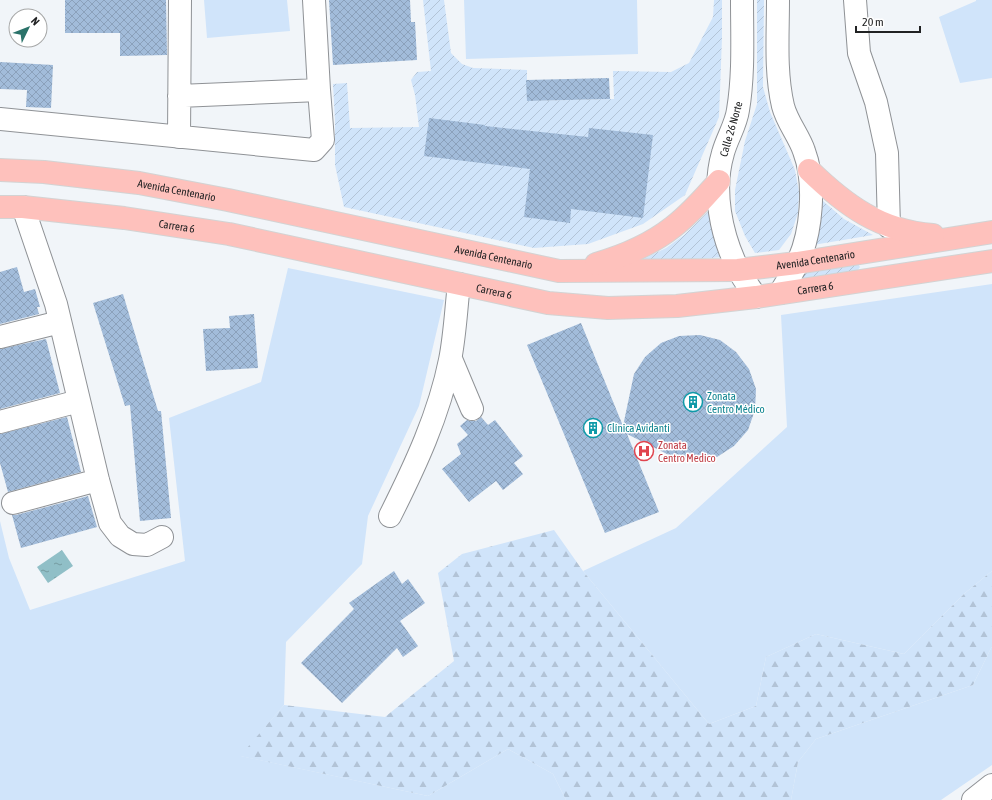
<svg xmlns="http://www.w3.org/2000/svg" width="992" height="800" viewBox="0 0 992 800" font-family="'Asap Condensed',sans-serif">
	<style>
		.grass { fill: #d0e4fa }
		.forest { fill: url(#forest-firs) }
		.garden { fill: url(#garden-furrows) }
		.water { fill: url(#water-ripples) }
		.building { fill: url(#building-cross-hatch) }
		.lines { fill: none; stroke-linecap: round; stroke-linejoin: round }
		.minor-casing { stroke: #8f9296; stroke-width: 24 }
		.major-casing { stroke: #d3d3d3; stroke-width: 24 }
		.minor { stroke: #fff; stroke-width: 22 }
		.major { stroke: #fec1bc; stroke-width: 22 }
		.labels { text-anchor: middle; stroke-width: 3; stroke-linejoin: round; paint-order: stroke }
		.street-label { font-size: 11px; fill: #212223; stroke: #fff }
		.culture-label { font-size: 11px; fill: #0d838f; stroke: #fff; text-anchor: start }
		.health-label { font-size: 11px; fill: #be3a42; stroke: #fff; text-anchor: start }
	</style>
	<defs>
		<pattern id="forest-firs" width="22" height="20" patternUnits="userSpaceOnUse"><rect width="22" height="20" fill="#d0e4fa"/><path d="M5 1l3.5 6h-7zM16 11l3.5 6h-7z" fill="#b2c3d6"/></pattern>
		<pattern id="garden-furrows" width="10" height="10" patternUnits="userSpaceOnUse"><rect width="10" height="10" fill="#d0e4fa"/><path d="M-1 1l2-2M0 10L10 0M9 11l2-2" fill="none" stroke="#b2c3d6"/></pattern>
		<pattern id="water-ripples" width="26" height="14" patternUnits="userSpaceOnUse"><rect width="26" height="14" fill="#90bfc7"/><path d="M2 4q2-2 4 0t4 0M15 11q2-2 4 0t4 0" fill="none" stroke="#759ba1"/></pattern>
		<pattern id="building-cross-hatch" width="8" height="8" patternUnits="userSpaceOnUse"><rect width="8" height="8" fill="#a2bcda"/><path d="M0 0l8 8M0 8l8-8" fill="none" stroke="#8ba1bb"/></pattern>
	</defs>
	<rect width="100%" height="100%" fill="#f1f5f9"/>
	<path class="grass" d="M 204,0 L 287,0 L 290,31 L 207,38 Z
		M 464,0 L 637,0 L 638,54 L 466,59 Z
		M 976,0 L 992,0 L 992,78 L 960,83 L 939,17 L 976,1 Z
		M 288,268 L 444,300 L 419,406 L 368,516 L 362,564 L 286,642 L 284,705 L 241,756 L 428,796 L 508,749 L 553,774 L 566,800 L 0,800 L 0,521 L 9,558 L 30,610 L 185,561 L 169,418 L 261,382 Z
		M 992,284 L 992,571 L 965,593 L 904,654 L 816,634 L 766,657 L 756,706 L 709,724 L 583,571 L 676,528 L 787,427 L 781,315 Z
		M 992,646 L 992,765 L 941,800 L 791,800 L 798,762 L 816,739 L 973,685 Z"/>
	<path class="forest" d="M 554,530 L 583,571 L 709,724 L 756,706 L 766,657 L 816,634 L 904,654 L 965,593 L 992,571 L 992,646 L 973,685 L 816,739 L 798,762 L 791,800 L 566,800 L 553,774 L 508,749 L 428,796 L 240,756 L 284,705 L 385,717 L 454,661 L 438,573 L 462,554 Z"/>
	<path class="garden" d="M 423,0 L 444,0 L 451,53 L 462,64 L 473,68 L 527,70 L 527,101 L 614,99 L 613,71 L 671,72 L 689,63 L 713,17 L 714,0 L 722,0 L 722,38 L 719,117 L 685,195 L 643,224 L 588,244 L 534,248 L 344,207 L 335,165 L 335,121 L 333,84 L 347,83 L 350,128 L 419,127 L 415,95 L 411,80 L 417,72 L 431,71 Z
		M 757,0 L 764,0 L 763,87 L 770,112 L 795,170 L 799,192 L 798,213 L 791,234 L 779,250 L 755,253 L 745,236 L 735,211 L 735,190 L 745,141 L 757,104 Z
		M 822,200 L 844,219 L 873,235 L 813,245 Z
		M 710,210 L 726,257 L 635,263 L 666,248 L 684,235 Z
		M 858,264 L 860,267 L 857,271 L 801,280 L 798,274 Z"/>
	<path class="water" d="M 62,550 L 73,566 L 48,583 L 37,567 Z"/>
	<path class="building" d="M 65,0 L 166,0 L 167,55 L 120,56 L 120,33 L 65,33 Z
		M 329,0 L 410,0 L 411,22 L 415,22 L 417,60 L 333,65 Z
		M 0,62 L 53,65 L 51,108 L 26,107 L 27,90 L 0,89 Z
		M 609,78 L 610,99 L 527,101 L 526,80 Z
		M 429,118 L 485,125 L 485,126 L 588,137 L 589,128 L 653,135 L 643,218 L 571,209 L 570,223 L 524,217 L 530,169 L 424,156 Z
		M 17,267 L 24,292 L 35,289 L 40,307 L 37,307 L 39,314 L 0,324 L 0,272 Z
		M 123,294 L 158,411 L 161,411 L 171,518 L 140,521 L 130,405 L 125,406 L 93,303 Z
		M 254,314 L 258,368 L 206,371 L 203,329 L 230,328 L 229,316 Z
		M 581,323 L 623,426 L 634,374 L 645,357 L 661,343 L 679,336 L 700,335 L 720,340 L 736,352 L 749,369 L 756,389 L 755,410 L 748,430 L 734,446 L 717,457 L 696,461 L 675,458 L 627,434 L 659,512 L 605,533 L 527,345 Z
		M 46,339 L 60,393 L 0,409 L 0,349 Z
		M 67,417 L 81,472 L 8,492 L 0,463 L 0,434 Z
		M 481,417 L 488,425 L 495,420 L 523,456 L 514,463 L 523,474 L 503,490 L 496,481 L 469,502 L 442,469 L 461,454 L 457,444 L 468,435 L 460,426 L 467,420 L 471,421 L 476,421 Z
		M 88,496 L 97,527 L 21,548 L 12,515 L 16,515 Z
		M 394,571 L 402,584 L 408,579 L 425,603 L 400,621 L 418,646 L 403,657 L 397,648 L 342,703 L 301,663 L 354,609 L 349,603 Z"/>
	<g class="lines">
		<defs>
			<path id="minor" d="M 742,0 C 742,37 744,74 738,110 C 736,125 727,138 723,153 C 712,190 721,235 738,269 C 743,279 750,288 756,297
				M 778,0 C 778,35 775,72 783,106 C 787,122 799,136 804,151 C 816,183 812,233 797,264 C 792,274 786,283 780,293
				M 855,0 L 859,53 L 876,102 L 887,153 L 889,227
				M 179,96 L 319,90
				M 0,119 L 314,150 L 323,140 L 319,90 L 314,0
				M 179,137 L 180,0
				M 23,207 L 56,304 L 98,480 L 110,523 L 120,536 L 133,544 L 147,545 L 162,537
				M 0,337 L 60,322
				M 451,359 L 472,409
				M 0,422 L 79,401
				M 13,503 L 98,480
				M 390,516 C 415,466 439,415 450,360 C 455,335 456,309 459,284
				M 973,800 L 992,785"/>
			<g id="major">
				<path id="s1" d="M 0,170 L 44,172 L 139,183 L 228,200 L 559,271 L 738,270 L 797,263 L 992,232"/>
				<path d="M 809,170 C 845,205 880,231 933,235"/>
				<path id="s2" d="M 0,207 L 23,207 L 124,218 L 229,234 L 548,303 L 608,308 L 677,306 L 756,297 L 992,261"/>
				<path d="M 596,264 C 624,256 650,245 673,227 C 690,214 705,197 719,181"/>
			</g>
		</defs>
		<use href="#minor" class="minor-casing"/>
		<use href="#major" class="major-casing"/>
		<use href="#minor" class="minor"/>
		<use href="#major" class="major"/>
	</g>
	<defs>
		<symbol id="building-ring" viewBox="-11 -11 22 22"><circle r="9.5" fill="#fff" stroke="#0f9aa8" stroke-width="1.5"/><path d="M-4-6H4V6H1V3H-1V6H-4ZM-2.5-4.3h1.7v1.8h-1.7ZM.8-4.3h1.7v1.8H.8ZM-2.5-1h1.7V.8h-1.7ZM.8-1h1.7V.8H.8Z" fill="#0f9aa8"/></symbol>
		<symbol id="hospital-ring" viewBox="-11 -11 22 22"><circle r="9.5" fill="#fff" stroke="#e0444e" stroke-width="1.5"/><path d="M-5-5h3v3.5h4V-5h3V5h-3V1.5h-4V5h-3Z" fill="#e0444e"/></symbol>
	</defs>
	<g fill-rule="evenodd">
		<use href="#building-ring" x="682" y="391" width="22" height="22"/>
		<use href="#building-ring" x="582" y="417" width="22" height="22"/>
		<use href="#hospital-ring" x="633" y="440" width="22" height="22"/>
	</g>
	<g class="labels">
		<g class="street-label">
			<text transform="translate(731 129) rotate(-74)" y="4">Calle 26 Norte</text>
			<text dy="4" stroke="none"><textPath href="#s1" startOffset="178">Avenida Centenario</textPath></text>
			<text dy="4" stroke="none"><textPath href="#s2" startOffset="178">Carrera 6</textPath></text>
			<text dy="4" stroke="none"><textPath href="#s1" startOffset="502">Avenida Centenario</textPath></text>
			<text dy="4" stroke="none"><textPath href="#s1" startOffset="826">Avenida Centenario</textPath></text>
			<text dy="4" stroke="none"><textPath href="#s2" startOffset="826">Carrera 6</textPath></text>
			<text dy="4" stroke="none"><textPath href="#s2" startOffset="502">Carrera 6</textPath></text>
		</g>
		<g class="culture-label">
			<text x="707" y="400">Zonata<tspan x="707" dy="13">Centro Médico</tspan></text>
			<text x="607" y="432">Clínica Avidanti</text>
		</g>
		<g class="health-label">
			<text x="658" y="449">Zonata<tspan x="658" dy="13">Centro Medico</tspan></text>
		</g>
	</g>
	<g transform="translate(28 28) rotate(47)"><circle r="19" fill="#ffffff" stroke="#a6a7a7"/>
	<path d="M0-3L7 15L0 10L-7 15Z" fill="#2a7269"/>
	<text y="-6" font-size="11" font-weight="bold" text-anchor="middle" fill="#212223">N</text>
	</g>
	<path d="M856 26v6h64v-6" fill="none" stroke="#212223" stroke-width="2"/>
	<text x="862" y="26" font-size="12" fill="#212223" stroke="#ffffff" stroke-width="3" paint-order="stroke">20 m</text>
</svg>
